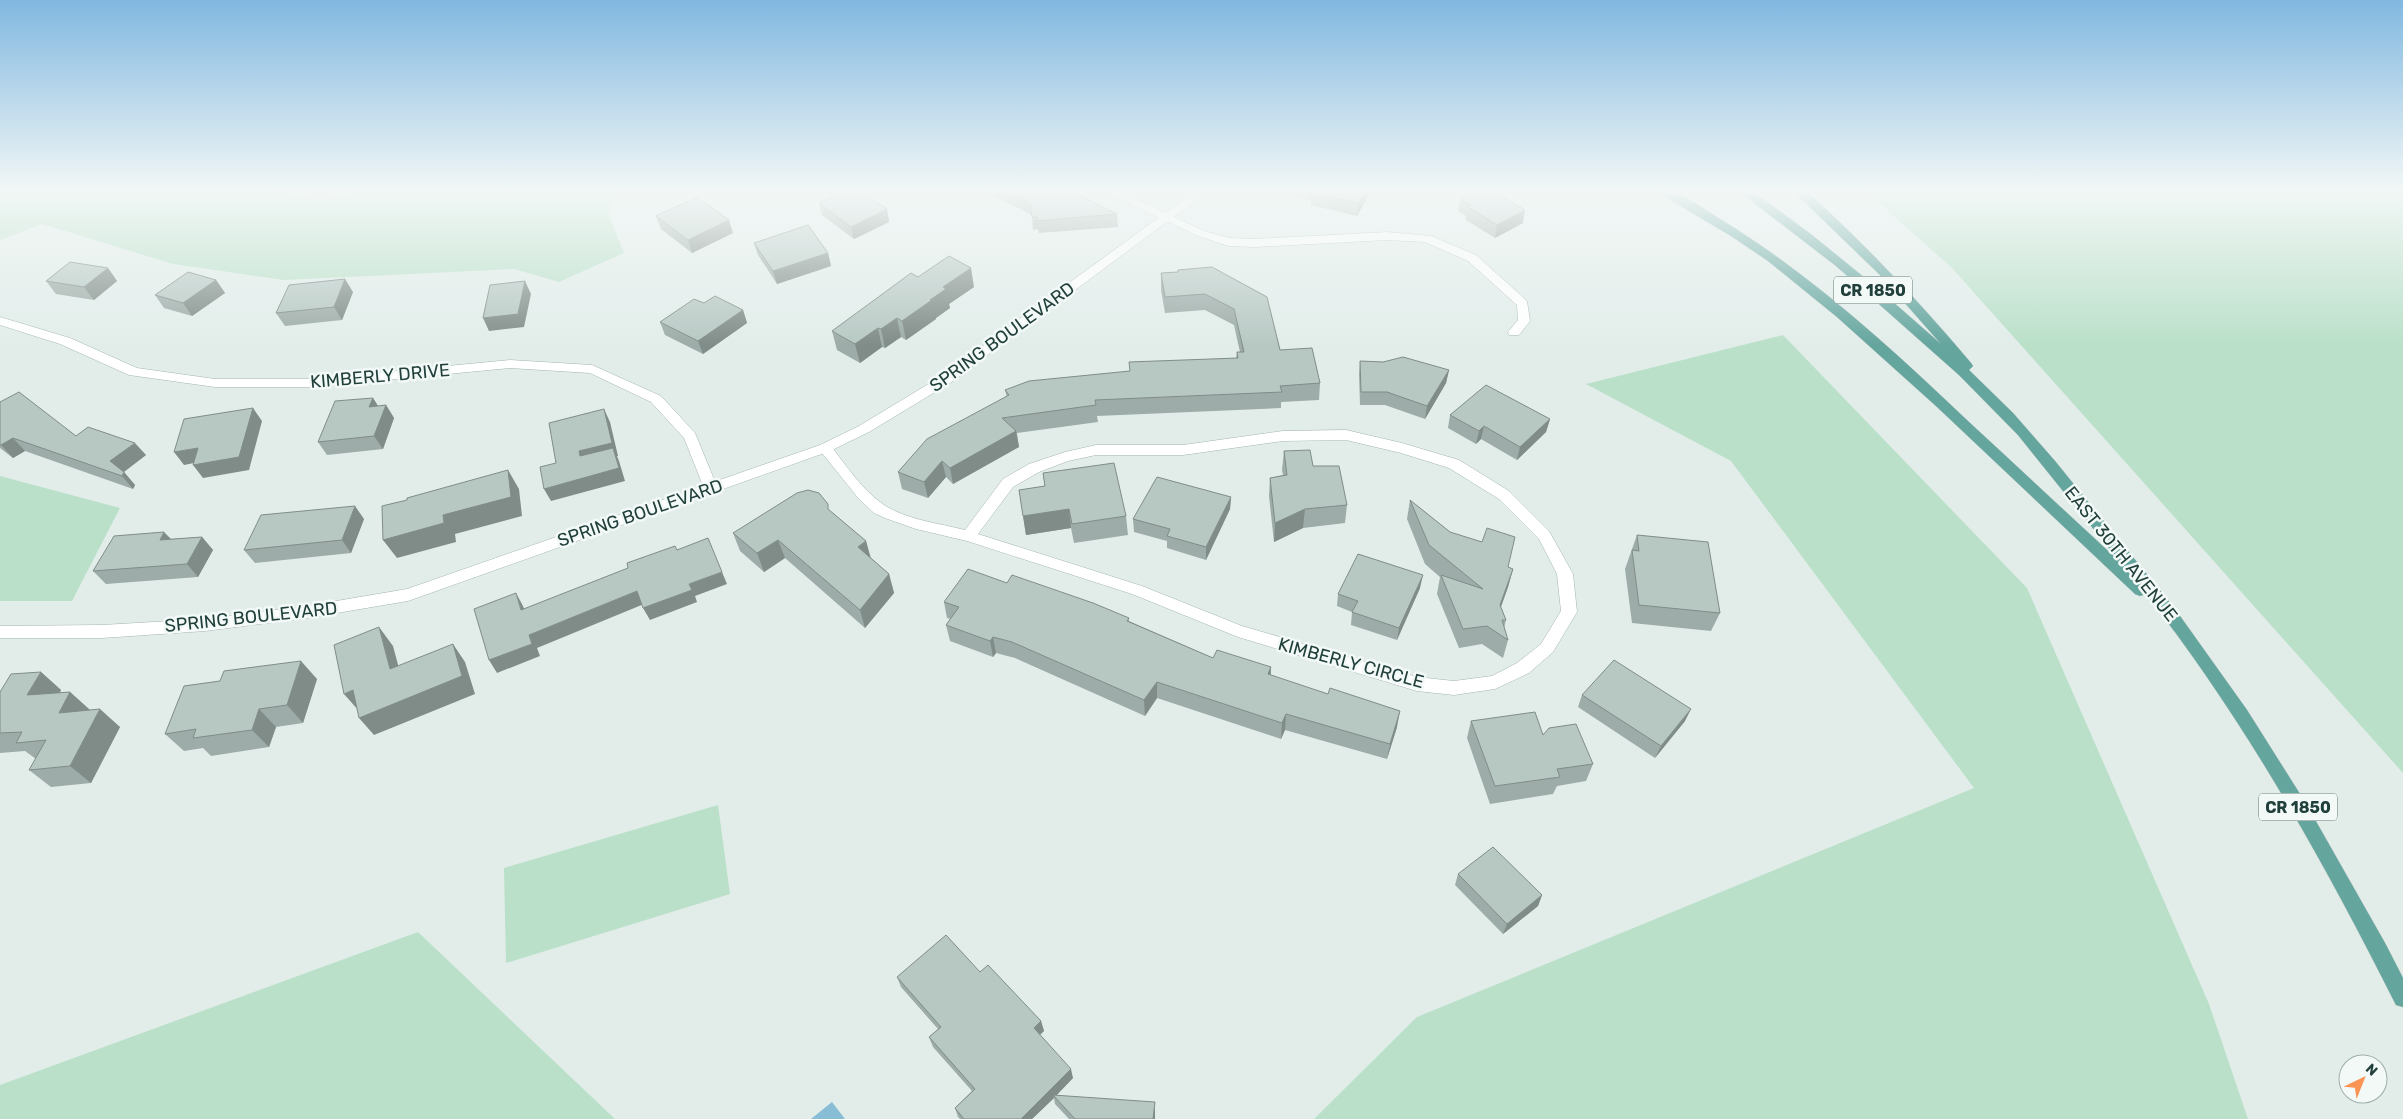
<svg xmlns="http://www.w3.org/2000/svg" width="2403" height="1119" viewBox="0 0 2403 1119" font-family="Rubik,sans-serif">
	<style>
		.green { fill: #bae0c9 }
		.water { fill: #87bed5 }
		.lines { fill: none; stroke-linecap: round; stroke-linejoin: round }
		.minor-casing { stroke: #a4b6b2; stroke-width: 1 }
		.tertiary-casing { stroke: #a4b6b2; stroke-width: 1 }
		.primary-casing { stroke: #c1cac8; stroke-width: 1 }
		.minor { fill: #fff; fill-rule: evenodd }
		.tertiary { fill: #fff; fill-rule: evenodd }
		.primary { fill: #64a59e; fill-rule: evenodd }
		.wall { fill: #9daca8 }
		.shaded-wall { fill: #808c88 }
		.building { fill: #b7c8c3; stroke: #808c88 }
		.labels { text-anchor: middle; stroke-width: 5; stroke-linejoin: round; paint-order: stroke }
		.shield { fill: #f3f9f7; stroke: #607874; stroke-width: 1 }
		.shield-label { font-size: 16px; font-weight: bold; fill: #21403c }
		.street-label { font-size: 18px; fill: #21403c; stroke: #f3f9f7 }
	</style>
	<rect width="100%" height="100%" fill="#e2edea"/>
	<path class="green" d="M 0,189 L 265,189 L 322,200 L 370,189 L 620,189 L 608,214 L 624,253 L 559,282 L 514,269 L 284,280 L 173,264 L 42,224 L 0,240 Z
		M 1863,189 L 2403,189 L 2403,773 L 1952,268 Z
		M 1783,335 L 2027,588 L 2209,1004 L 2248,1119 L 1314,1119 L 1417,1017 L 1974,788 L 1731,461 L 1586,384 Z
		M 0,476 L 120,508 L 72,601 L 0,601 Z
		M 718,805 L 730,894 L 506,963 L 504,868 Z
		M 418,932 L 615,1119 L 0,1119 L 0,1085 Z"/>
	<path class="water" d="M 832,1102 L 845,1119 L 811,1119 Z"/>
	<g class="lines">
		<defs>
			<path id="minor" d="M 773,189 L 808,189 L 802,192 L 777,194 L 773,193 Z
				M 1099,189 L 1114,189 L 1204,231 L 1229,238 L 1255,239 L 1387,232 L 1431,236 L 1476,255 L 1527,301 L 1530,321 L 1519,335 L 1509,335 L 1508,332 L 1518,320 L 1517,305 L 1468,261 L 1425,242 L 1387,240 L 1255,247 L 1228,246 L 1196,235 Z
				M 0,317 L 70,338 L 137,368 L 215,379 L 312,379 L 510,360 L 592,365 L 661,396 L 695,433 L 718,489 L 716,493 L 706,493 L 684,438 L 651,402 L 590,373 L 510,368 L 312,387 L 215,387 L 129,375 L 60,344 L 0,325 Z
				M 1346,430 L 1402,443 L 1459,460 L 1509,491 L 1549,531 L 1573,574 L 1577,612 L 1553,652 L 1529,673 L 1495,689 L 1454,695 L 1417,691 L 1238,637 L 1132,594 L 967,541 L 916,529 L 885,518 L 874,513 L 859,499 L 818,448 L 825,443 L 830,445 C 846,465 862,490 884,505 C 907,520 938,523 965,530 L 1003,479 L 1029,464 L 1065,452 L 1096,445 L 1183,445 L 1283,431 ZM 1346,440 L 1401,453 L 1449,468 L 1499,499 L 1539,539 L 1557,574 L 1561,611 L 1541,644 L 1517,663 L 1492,676 L 1454,681 L 1417,677 L 1242,626 L 1142,586 L 978,534 L 1013,487 L 1039,472 L 1068,461 L 1096,455 L 1183,455 L 1283,441 Z"/>
			<path id="tertiary" d="M 1198,189 L 1211,189 L 950,383 L 869,432 L 830,451 L 408,601 L 307,618 L 205,631 L 102,638 L 0,638 L 0,626 L 102,625 L 205,619 L 307,606 L 407,589 L 820,445 L 859,426 L 940,377 Z"/>
			<path id="primary" d="M 1652,189 C 1677,189 1700,206 1720,219 C 1812,275 1892,349 1970,423 C 2020,469 2070,516 2120,562 L 2018,435 L 1959,375 L 1836,266 L 1736,189 L 1750,189 L 1812,235 L 1876,287 L 1941,344 L 1881,276 L 1791,189 L 1804,189 C 1864,243 1919,301 1971,363 L 1973,366 L 1969,370 L 2013,413 L 2055,461 L 2175,609 L 2247,710 L 2305,802 L 2385,943 L 2403,978 L 2403,1007 L 2396,1005 C 2324,862 2245,720 2146,594 L 2140,596 L 2135,594 L 1936,406 L 1837,317 L 1768,261 L 1731,236 Z"/>
		</defs>
		<use href="#minor" class="minor-casing"/>
		<use href="#tertiary" class="tertiary-casing"/>
		<use href="#primary" class="primary-casing"/>
		<use href="#minor" class="minor"/>
		<use href="#tertiary" class="tertiary"/>
		<use href="#primary" class="primary"/>
	</g>
	<path class="wall" d="M 980,189 L 1063,189 L 1117,214 L 1118,227 L 1039,233 L 1038,229 L 1033,230 L 1032,215 Z
		M 1297,189 L 1372,189 L 1357,216 L 1311,205 L 1311,200 L 1296,197 Z
		M 1460,199 L 1523,223 L 1495,238 L 1466,220 L 1466,216 L 1458,211 Z
		M 819,203 L 887,209 L 889,222 L 854,239 L 822,215 Z
		M 656,216 L 733,233 L 692,253 L 661,229 Z
		M 754,243 L 828,253 L 831,266 L 777,284 L 758,255 Z
		M 1212,267 L 1280,350 L 1320,383 L 1319,400 L 1281,402 L 1281,408 L 1097,416 L 1098,422 L 1017,433 L 1019,447 L 953,484 L 946,477 L 928,498 L 902,489 L 898,472 L 1007,397 L 1005,390 L 1130,371 L 1236,358 L 1237,352 L 1240,352 L 1234,325 L 1205,310 L 1165,313 L 1161,290 L 1161,273 L 1178,272 Z
		M 108,268 L 117,281 L 94,300 L 56,294 L 46,281 Z
		M 918,277 L 974,287 L 949,304 L 950,308 L 936,318 L 936,319 L 906,340 L 901,337 L 885,348 L 882,347 L 860,363 L 837,350 L 832,331 Z
		M 216,280 L 225,293 L 192,316 L 164,308 L 155,295 Z
		M 353,292 L 342,320 L 285,326 L 276,313 Z
		M 704,303 L 743,310 L 747,323 L 703,354 L 665,335 L 660,322 Z
		M 1360,361 L 1449,370 L 1446,383 L 1425,419 L 1385,405 L 1360,405 L 1359,374 Z
		M 373,398 L 378,406 L 386,405 L 394,418 L 383,449 L 327,455 L 318,442 Z
		M 0,402 L 76,436 L 146,455 L 124,472 L 135,485 L 133,489 L 25,451 L 13,458 L 0,448 Z
		M 1450,415 L 1550,419 L 1546,432 L 1517,460 L 1481,439 L 1476,444 L 1448,428 Z
		M 1284,451 L 1313,466 L 1347,505 L 1345,523 L 1303,528 L 1274,542 L 1269,496 L 1270,478 L 1283,475 L 1282,470 Z
		M 1043,473 L 1126,516 L 1128,535 L 1074,543 L 1071,528 L 1026,535 L 1019,490 L 1045,486 Z
		M 1231,497 L 1230,509 L 1206,560 L 1167,548 L 1167,541 L 1134,532 L 1133,519 Z
		M 1410,500 L 1450,532 L 1508,567 L 1513,569 L 1508,587 L 1501,607 L 1506,620 L 1504,628 L 1508,640 L 1503,658 L 1482,644 L 1459,648 L 1437,594 L 1440,577 L 1425,564 L 1407,519 Z
		M 830,511 L 866,541 L 871,558 L 889,574 L 894,593 L 865,628 L 785,558 L 764,572 L 740,551 L 733,533 Z
		M 364,519 L 351,553 L 255,563 L 244,550 Z
		M 1637,535 L 1720,613 L 1711,631 L 1632,623 L 1625,569 Z
		M 202,537 L 213,550 L 198,577 L 106,584 L 93,571 L 171,539 Z
		M 1007,583 L 1129,618 L 1129,621 L 1213,658 L 1271,667 L 1271,675 L 1397,727 L 1387,759 L 1285,730 L 1281,739 L 1157,698 L 1145,716 L 1015,658 L 996,653 L 993,657 L 950,641 L 946,625 L 951,619 L 947,618 L 944,602 Z
		M 1420,588 L 1397,640 L 1351,625 L 1352,612 L 1337,606 L 1338,594 Z
		M 41,672 L 61,690 L 60,693 L 70,692 L 90,710 L 120,727 L 91,783 L 51,787 L 29,770 L 36,759 L 25,751 L 0,753 L 0,692 Z
		M 317,679 L 303,723 L 276,727 L 269,747 L 211,756 L 203,748 L 184,751 L 165,734 Z
		M 1582,695 L 1685,721 L 1655,758 L 1578,707 Z
		M 1471,721 L 1543,735 L 1593,764 L 1586,781 L 1557,786 L 1553,794 L 1490,804 L 1467,738 Z
		M 1458,874 L 1542,895 L 1538,906 L 1503,934 L 1455,885 Z
		M 980,972 L 1041,1021 L 1044,1031 L 1040,1035 L 1073,1078 L 1056,1095 L 1155,1111 L 1155,1119 L 1069,1119 L 1055,1104 L 1054,1098 L 1032,1119 L 960,1119 L 958,1117 L 955,1108 L 972,1091 L 933,1047 L 929,1037 L 938,1029 L 901,987 L 897,977 Z"/>
	<path class="shaded-wall" d="M 1367,189 L 1372,189 L 1357,216 L 1359,203 Z
		M 887,209 L 889,222 L 854,239 L 851,227 Z
		M 1525,210 L 1523,223 L 1495,238 L 1497,225 Z
		M 729,220 L 733,233 L 692,253 L 688,240 Z
		M 828,253 L 831,266 L 777,284 L 773,271 Z
		M 108,268 L 117,281 L 94,300 L 84,287 Z
		M 971,268 L 974,287 L 949,304 L 950,308 L 936,318 L 936,319 L 906,340 L 902,321 L 943,287 Z
		M 345,279 L 353,292 L 342,320 L 334,307 Z
		M 216,280 L 225,293 L 192,316 L 183,303 Z
		M 525,281 L 531,294 L 524,327 L 489,331 L 483,318 Z
		M 743,310 L 747,323 L 703,354 L 698,341 Z
		M 897,318 L 901,337 L 885,348 L 881,329 Z
		M 878,328 L 882,347 L 860,363 L 855,344 Z
		M 1449,370 L 1446,383 L 1425,419 L 1427,406 Z
		M 373,398 L 381,411 L 369,407 Z
		M 386,405 L 394,418 L 383,449 L 374,436 Z
		M 253,408 L 262,421 L 249,470 L 203,478 L 193,465 Z
		M 604,409 L 610,422 L 618,456 L 617,456 L 619,461 L 625,481 L 551,501 L 544,489 L 580,456 L 579,451 Z
		M 1550,419 L 1546,432 L 1517,460 L 1520,447 Z
		M 1484,426 L 1481,439 L 1476,444 L 1479,431 Z
		M 1016,431 L 1019,447 L 953,484 L 950,468 Z
		M 13,438 L 25,451 L 13,458 L 1,445 Z
		M 135,443 L 146,455 L 121,474 L 110,461 Z
		M 198,448 L 209,460 L 184,465 L 174,452 Z
		M 942,461 L 946,477 L 928,498 L 924,482 Z
		M 508,470 L 519,489 L 522,516 L 455,534 L 456,542 L 397,558 L 383,540 L 443,515 Z
		M 124,472 L 135,485 L 133,489 L 122,476 Z
		M 1231,497 L 1230,509 L 1206,560 L 1206,547 Z
		M 355,506 L 364,519 L 351,553 L 342,540 Z
		M 1069,509 L 1071,528 L 1026,535 L 1023,516 Z
		M 1305,509 L 1303,528 L 1274,542 L 1275,523 Z
		M 164,532 L 176,544 L 160,540 Z
		M 202,537 L 213,550 L 198,577 L 187,564 Z
		M 778,540 L 785,558 L 764,572 L 757,553 Z
		M 866,541 L 871,560 L 858,547 Z
		M 1513,569 L 1508,587 L 1495,623 L 1500,605 Z
		M 722,572 L 727,584 L 695,596 L 697,602 L 650,620 L 643,608 L 689,584 Z
		M 889,574 L 894,593 L 865,628 L 860,610 Z
		M 1423,575 L 1420,588 L 1397,640 L 1399,628 Z
		M 637,591 L 644,604 L 537,648 L 540,656 L 497,673 L 489,660 L 529,635 Z
		M 516,593 L 523,606 L 529,622 L 521,610 Z
		M 379,627 L 393,646 L 404,687 L 390,669 Z
		M 993,637 L 996,653 L 993,657 L 990,641 Z
		M 453,644 L 465,662 L 475,694 L 374,735 L 359,718 Z
		M 301,661 L 317,679 L 303,723 L 287,705 Z
		M 1271,667 L 1270,683 L 1268,674 Z
		M 41,672 L 61,690 L 48,713 L 27,695 Z
		M 1157,682 L 1157,698 L 1145,716 L 1144,700 Z
		M 353,690 L 359,711 L 344,694 Z
		M 70,692 L 90,710 L 59,713 Z
		M 100,709 L 120,727 L 91,783 L 70,766 Z
		M 259,709 L 276,727 L 269,747 L 252,730 Z
		M 1691,709 L 1685,721 L 1655,758 L 1661,746 Z
		M 1400,711 L 1397,727 L 1387,759 L 1390,744 Z
		M 1286,714 L 1285,730 L 1281,739 L 1282,723 Z
		M 1542,895 L 1538,906 L 1503,934 L 1507,924 Z
		M 1041,1021 L 1044,1031 L 1036,1038 L 1034,1028 Z
		M 1071,1069 L 1073,1078 L 1055,1097 L 1053,1095 L 1054,1098 L 1032,1119 L 1021,1119 Z
		M 1155,1102 L 1155,1119 L 1153,1119 Z"/>
	<path class="building" d="M 848,189 L 857,189 L 887,209 L 851,227 L 819,203 Z
		M 1003,189 L 1063,189 L 1073,194 L 1075,193 L 1117,214 L 1037,221 L 1037,217 L 1032,217 L 1030,203 Z
		M 1314,189 L 1367,189 L 1359,203 L 1312,193 Z
		M 1479,189 L 1490,189 L 1525,210 L 1497,225 L 1468,207 L 1471,205 L 1460,199 Z
		M 697,197 L 729,220 L 688,240 L 656,216 Z
		M 808,225 L 828,253 L 773,271 L 754,243 Z
		M 949,256 L 971,268 L 943,287 L 946,289 L 930,300 L 932,300 L 902,321 L 897,318 L 881,329 L 878,328 L 855,344 L 832,331 L 911,273 L 918,277 Z
		M 70,262 L 108,268 L 84,287 L 46,281 Z
		M 1212,267 L 1267,297 L 1280,350 L 1312,348 L 1320,383 L 1280,386 L 1282,392 L 1095,400 L 1096,405 L 1002,418 L 1016,431 L 950,468 L 942,461 L 924,482 L 898,472 L 927,439 L 1009,395 L 1005,390 L 1029,381 L 1130,371 L 1129,362 L 1238,358 L 1237,352 L 1244,352 L 1234,309 L 1205,294 L 1165,297 L 1161,273 L 1178,272 L 1178,270 Z
		M 188,272 L 216,280 L 183,303 L 155,295 Z
		M 345,279 L 334,307 L 276,313 L 289,285 Z
		M 525,281 L 518,314 L 483,318 L 490,285 Z
		M 715,296 L 743,310 L 698,341 L 660,322 L 694,299 L 704,303 Z
		M 1403,357 L 1449,370 L 1427,406 L 1387,392 L 1361,392 L 1360,361 L 1383,362 Z
		M 1486,385 L 1550,419 L 1520,447 L 1484,426 L 1479,431 L 1450,415 Z
		M 19,392 L 76,436 L 88,427 L 135,443 L 110,461 L 124,472 L 122,476 L 13,438 L 1,445 L 0,445 L 0,402 Z
		M 373,398 L 369,407 L 386,405 L 374,436 L 318,442 L 335,401 Z
		M 253,408 L 239,457 L 193,465 L 198,448 L 174,452 L 184,419 Z
		M 604,409 L 612,443 L 579,451 L 580,456 L 613,448 L 619,468 L 544,489 L 540,467 L 556,463 L 549,423 Z
		M 1310,450 L 1313,466 L 1339,466 L 1347,505 L 1305,509 L 1275,523 L 1270,478 L 1287,475 L 1284,451 Z
		M 1114,463 L 1126,516 L 1072,524 L 1069,509 L 1023,516 L 1019,490 L 1045,486 L 1043,473 Z
		M 508,470 L 511,497 L 443,515 L 444,523 L 383,540 L 382,506 L 407,500 L 407,498 Z
		M 1157,477 L 1231,497 L 1206,547 L 1167,536 L 1170,529 L 1133,519 Z
		M 808,490 L 819,493 L 828,504 L 828,509 L 866,541 L 858,547 L 889,574 L 860,610 L 778,540 L 757,553 L 733,533 L 797,493 Z
		M 1410,500 L 1450,532 L 1482,542 L 1487,528 L 1515,537 L 1508,567 L 1513,569 L 1500,605 L 1506,620 L 1502,620 L 1508,640 L 1487,626 L 1463,629 L 1441,575 L 1483,589 L 1429,545 Z
		M 355,506 L 342,540 L 244,550 L 261,515 Z
		M 164,532 L 160,540 L 202,537 L 187,564 L 93,571 L 114,536 Z
		M 1637,535 L 1708,542 L 1720,613 L 1639,605 L 1632,550 L 1639,551 Z
		M 708,538 L 722,572 L 689,584 L 692,590 L 643,608 L 637,591 L 529,635 L 532,644 L 489,660 L 474,609 L 516,593 L 521,610 L 628,568 L 627,563 L 675,546 L 677,550 Z
		M 1358,554 L 1423,575 L 1399,628 L 1352,612 L 1358,601 L 1338,594 Z
		M 968,569 L 1007,583 L 1012,575 L 1093,603 L 1129,618 L 1127,621 L 1213,658 L 1217,650 L 1271,667 L 1268,674 L 1328,694 L 1330,688 L 1400,711 L 1390,744 L 1286,714 L 1282,723 L 1157,682 L 1144,700 L 1012,642 L 993,637 L 990,641 L 946,625 L 959,607 L 944,602 Z
		M 379,627 L 390,669 L 453,644 L 462,676 L 359,718 L 353,690 L 344,694 L 334,645 Z
		M 1614,660 L 1691,709 L 1661,746 L 1582,695 Z
		M 301,661 L 287,705 L 259,709 L 252,730 L 193,738 L 196,729 L 165,734 L 184,686 L 220,681 L 224,671 Z
		M 41,672 L 27,695 L 70,692 L 59,713 L 100,709 L 70,766 L 29,770 L 46,740 L 16,743 L 22,732 L 0,733 L 0,692 L 11,674 Z
		M 1535,712 L 1543,735 L 1549,728 L 1576,724 L 1593,764 L 1557,769 L 1560,777 L 1495,786 L 1471,721 Z
		M 1493,847 L 1542,895 L 1507,924 L 1458,874 Z
		M 946,935 L 980,972 L 988,965 L 1041,1021 L 1034,1028 L 1071,1069 L 1021,1119 L 964,1119 L 955,1108 L 975,1089 L 929,1037 L 941,1027 L 897,977 Z
		M 1053,1095 L 1155,1102 L 1153,1119 L 1075,1119 Z"/>
	<linearGradient id="sky" x2="0" y2="1"><stop stop-color="#81b8e0"/><stop offset="0.55" stop-color="#f2f7f6"/><stop offset="1" stop-color="#f2f7f6" stop-opacity="0"/></linearGradient>
	<rect width="2403" height="346" fill="url(#sky)"/>
	<g class="labels">
		<g class="shield">
			<rect x="1834" y="276.5" width="78" height="27" rx="4"/>
			<rect x="2259" y="793.5" width="78" height="27" rx="4"/>
		</g>
		<g class="shield-label">
			<text x="1873" y="296">CR 1850</text>
			<text x="2298" y="813">CR 1850</text>
		</g>
		<g class="street-label">
			<text transform="translate(1002 337) rotate(-36)" y="6">SPRING BOULEVARD</text>
			<text transform="translate(380 376) rotate(-5)" y="6">KIMBERLY DRIVE</text>
			<text transform="translate(640 513) rotate(-19)" y="6">SPRING BOULEVARD</text>
			<text transform="translate(2121 554) rotate(51)" y="6">EAST 30TH AVENUE</text>
			<text transform="translate(251 617) rotate(-6)" y="6">SPRING BOULEVARD</text>
			<text transform="translate(1351 663) rotate(15)" y="6">KIMBERLY CIRCLE</text>
		</g>
	</g>
	<g transform="translate(2363 1079) rotate(43)"><circle r="24" fill="#f3f9f7" stroke="#9fafac"/>
	<path d="M0-4L9 19L0 12L-9 19Z" fill="#fa9454"/>
	<text y="-8" font-size="14" font-weight="bold" text-anchor="middle" fill="#21403c">N</text>
	</g>
</svg>
